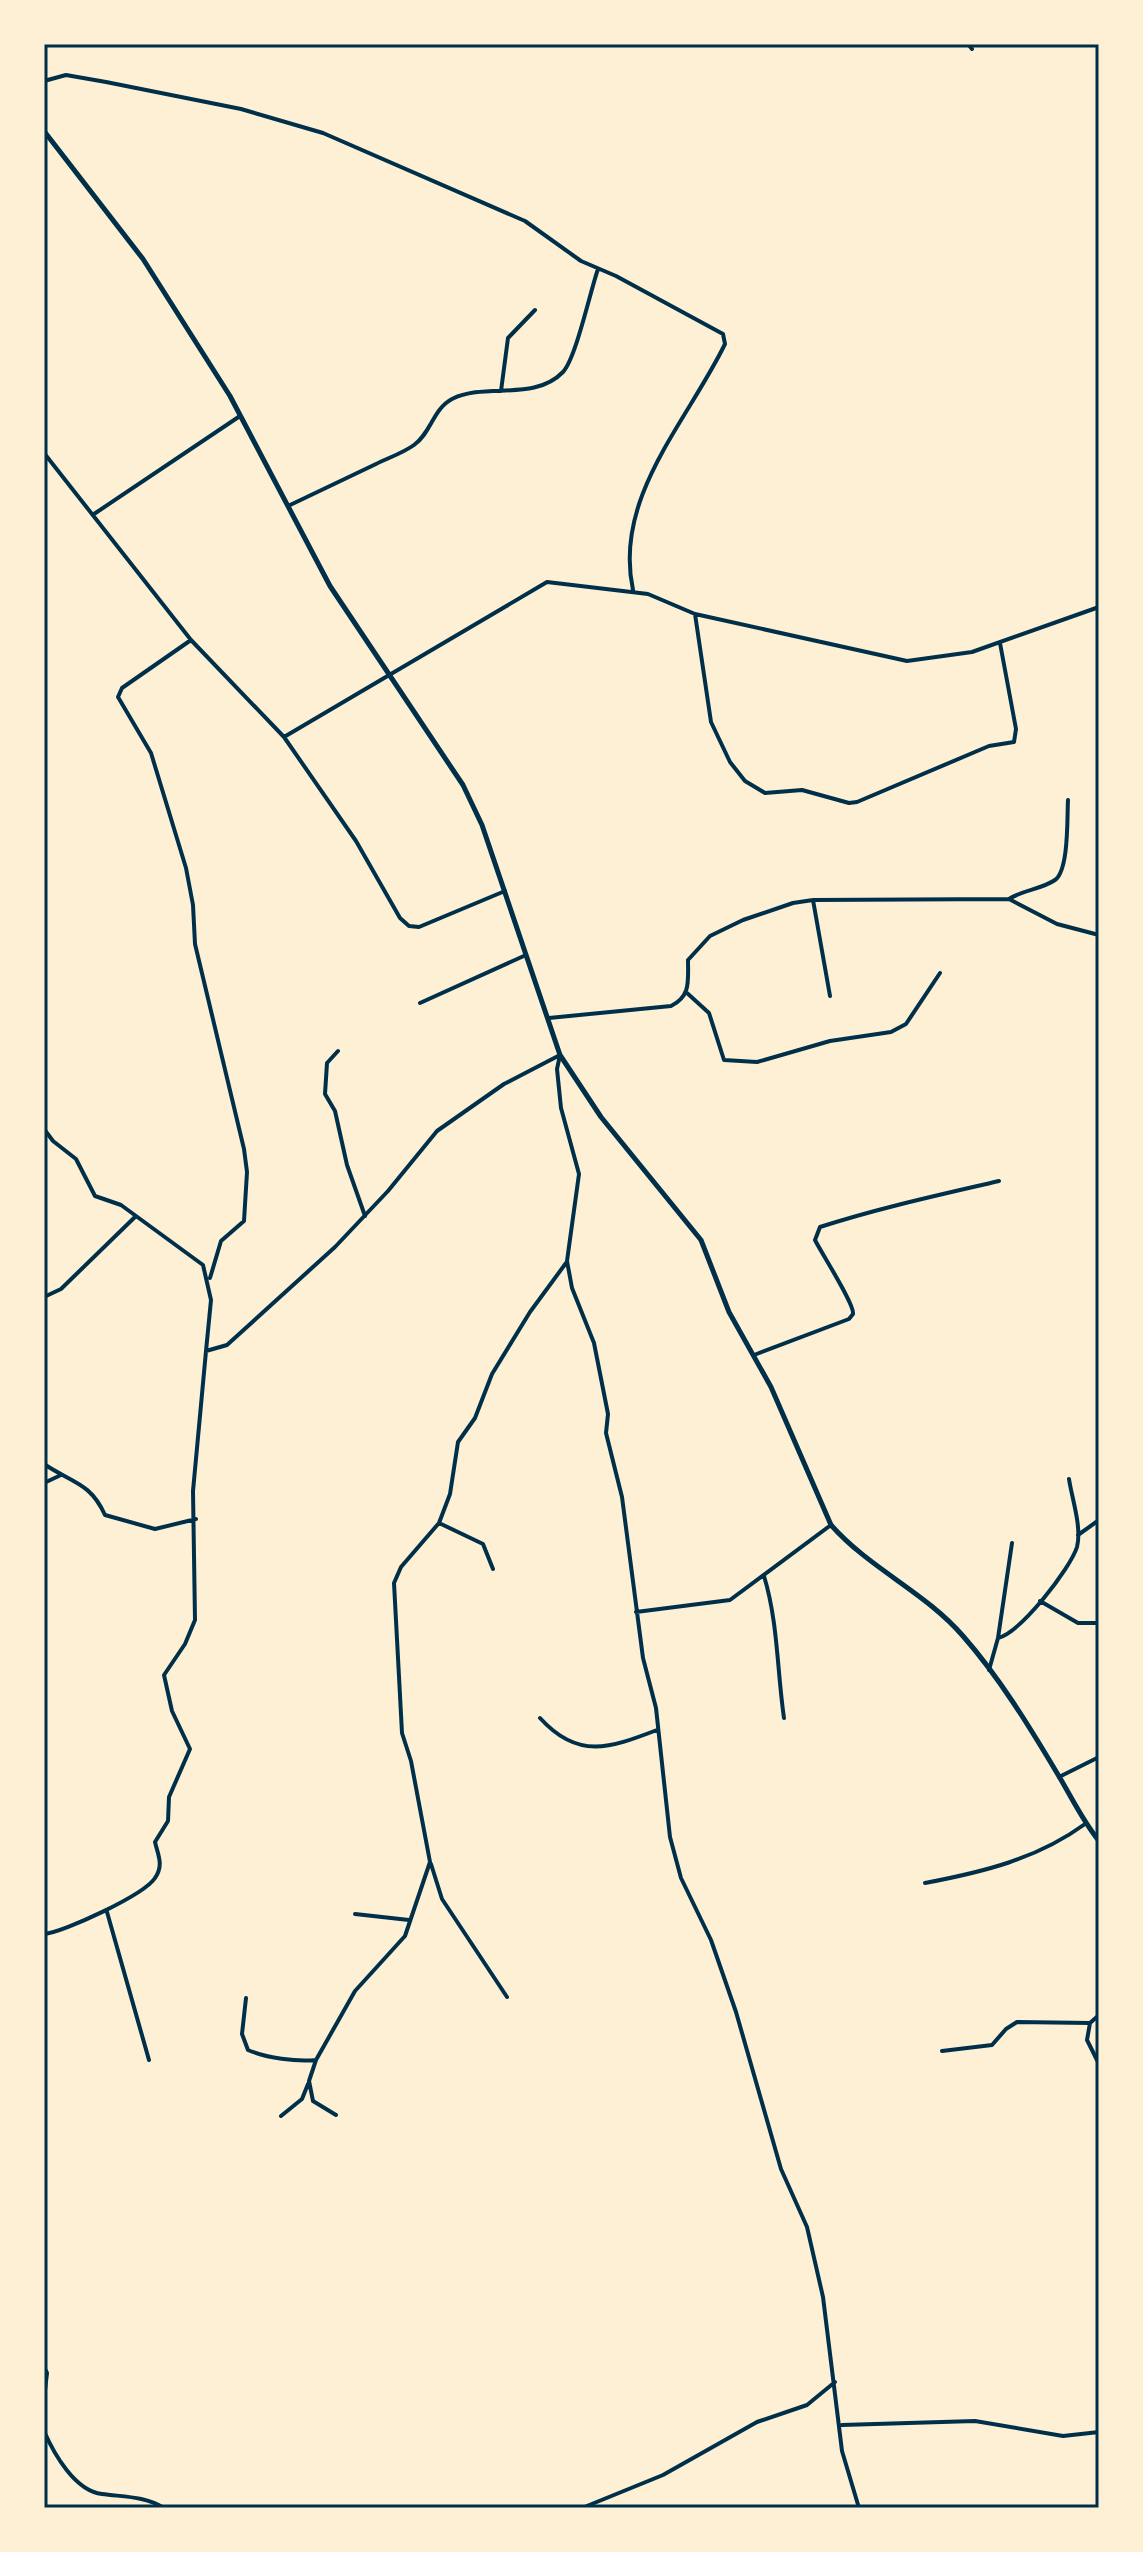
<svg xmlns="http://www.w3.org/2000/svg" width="1143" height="2552" viewBox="0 0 1143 2552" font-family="Overpass,sans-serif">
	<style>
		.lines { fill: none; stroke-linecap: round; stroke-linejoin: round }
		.minor { stroke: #003049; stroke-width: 4 }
		.tertiary { stroke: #003049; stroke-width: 5 }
		.neatline { fill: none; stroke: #003049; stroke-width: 3 }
	</style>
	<rect width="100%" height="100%" fill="#fdf0d5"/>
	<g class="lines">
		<path class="minor" d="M 968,44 L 972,49
			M 44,81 L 66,75 L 106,82 L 241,109 L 323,133 L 525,221 L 581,261 L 616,276 L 723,334 L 725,344 C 687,422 613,498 633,590
			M 501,391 L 508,338 L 535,310
			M 44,453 L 191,640 L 284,737 L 356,841 L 400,918 L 409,926 L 419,927 L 505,891
			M 288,506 C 317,492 347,478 376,464 C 388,458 403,453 414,445 C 431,433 433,409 452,399 C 486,382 534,402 563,372 C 576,358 590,292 598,269
			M 94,514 L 240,416
			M 695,614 L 711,722 L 730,762 L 745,781 L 765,793 L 802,790 L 849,803 L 857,802 L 989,746 L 1014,742 L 1016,729 L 1000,643
			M 191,640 L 122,688 L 118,697 L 151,753 L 186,868 L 193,905 L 195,944 L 244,1149 L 247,1172 L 244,1221 L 221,1241 L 210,1278
			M 284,737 L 547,582 L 648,594 L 695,614 L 907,661 L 972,652 L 1099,607
			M 1009,899 C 1023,890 1042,889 1055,880 C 1069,870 1067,818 1068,800
			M 813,900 L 830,996
			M 687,993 L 709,1013 L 724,1060 L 757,1062 L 830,1041 L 891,1032 L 906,1024 L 940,973
			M 420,1003 L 526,955
			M 549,1018 L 671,1006 C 691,996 688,981 688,960 L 710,936 L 743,920 L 793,903 L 813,900 L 1009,899 L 1057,924 L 1099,935
			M 338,1051 L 327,1063 L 325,1094 L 335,1111 L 347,1165 L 365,1216
			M 560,1055 L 557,1069 L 561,1108 L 579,1174 L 567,1261 L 572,1288 L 594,1343 L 608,1414 L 606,1433 L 622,1497 L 643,1658 L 656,1708 L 670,1837 L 681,1878 L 711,1940 L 736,2012 L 781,2169 L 807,2227 L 823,2297 L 842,2451 L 859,2508
			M 44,1129 L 53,1141 L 76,1159 L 95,1196 L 121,1205 L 203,1265 L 211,1300 L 206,1351 L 227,1345 L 335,1247 L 388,1191 L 437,1131 L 504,1084 L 560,1055
			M 44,1297 L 61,1289 L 136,1216
			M 754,1355 L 849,1319 L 853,1314 C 855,1305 822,1254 815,1240 L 820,1227 C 879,1208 939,1195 999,1181
			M 44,1464 C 72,1483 90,1482 105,1515 L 155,1529 L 196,1519
			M 44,1483 L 61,1475
			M 439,1523 L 483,1544 L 493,1569
			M 1078,1535 L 1099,1520
			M 764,1576 C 778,1622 777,1670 784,1718
			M 1040,1601 L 1078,1623 L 1099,1623
			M 636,1612 L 730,1600 L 831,1525
			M 998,1638 C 1021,1632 1070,1569 1077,1547 C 1082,1527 1072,1499 1069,1479
			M 989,1670 L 998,1638 L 1012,1543
			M 540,1718 C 578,1760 610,1748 657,1730
			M 1059,1777 L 1099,1757
			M 431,1864 L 442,1899 L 507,1997
			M 925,1883 C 983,1872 1037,1859 1085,1824
			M 107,1912 L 149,2060
			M 355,1914 L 409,1920
			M 44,1934 C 64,1932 144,1895 155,1878 C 164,1865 158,1855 155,1842 L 168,1821 L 169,1797 L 190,1749 L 172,1711 L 164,1675 L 185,1644 L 195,1620 L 193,1491 L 206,1351
			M 246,1998 L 242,2034 L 248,2050 C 267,2058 296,2062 316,2060
			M 1090,2023 L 1087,2040 L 1099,2064
			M 942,2051 L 992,2045 L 1006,2029 L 1017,2022 L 1090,2023 L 1099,2015
			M 336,2115 L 313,2101 L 309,2081 L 316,2060 L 355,1991 L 405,1936 L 430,1862 L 411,1761 L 402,1733 L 394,1583 L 401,1567 L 439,1523 L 450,1494 L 458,1442 L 475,1418 L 492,1374 L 530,1312 L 566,1263
			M 281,2116 L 302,2099 L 308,2084
			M 44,2367 L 47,2373 L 44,2399
			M 842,2425 L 975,2421 L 1063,2436 L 1099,2432
			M 44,2431 C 54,2454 75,2491 102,2494 C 124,2497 145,2496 164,2508
			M 582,2508 L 663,2475 L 757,2422 L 807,2405 L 835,2382"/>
		<path class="tertiary" d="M 44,131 L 143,259 L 230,396 L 330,586 L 463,785 L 482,825 L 560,1055 L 601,1117 L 701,1240 L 729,1312 L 771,1387 L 831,1525 C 870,1569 925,1592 963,1636 C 999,1677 1029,1726 1057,1773 C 1071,1796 1082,1820 1099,1841"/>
	</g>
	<rect width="1143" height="2552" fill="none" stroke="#fdf0d5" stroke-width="92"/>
	<rect x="46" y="46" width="1051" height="2460" class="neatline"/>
</svg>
